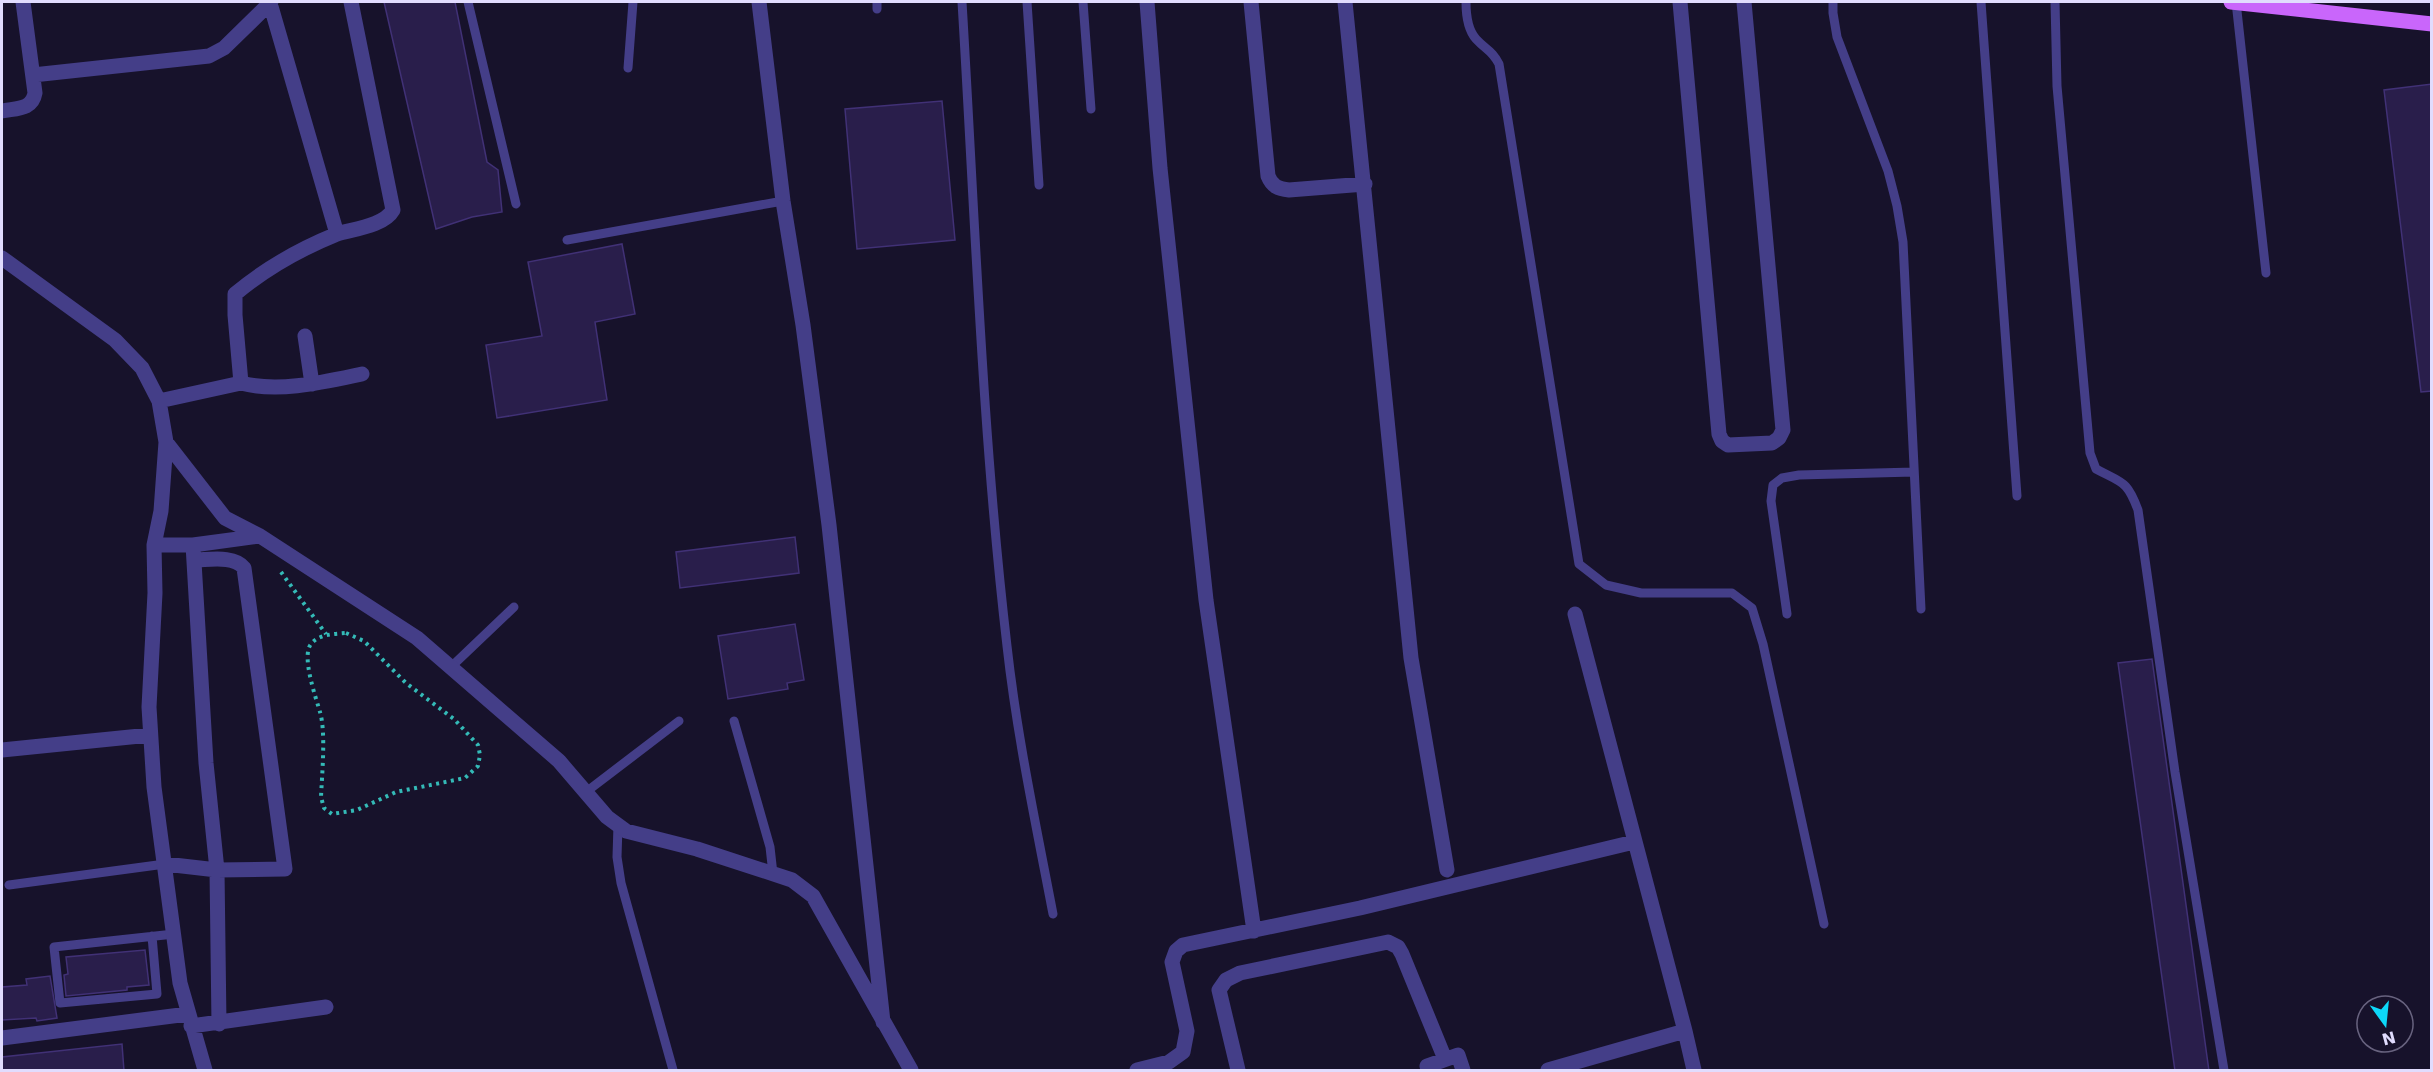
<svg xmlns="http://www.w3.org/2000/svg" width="2433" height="1072" viewBox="0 0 2433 1072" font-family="'DejaVu Sans',sans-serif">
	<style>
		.building { fill: #291e4b; stroke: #413176; stroke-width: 1.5 }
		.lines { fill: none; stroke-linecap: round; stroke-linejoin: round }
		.path { stroke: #34bab7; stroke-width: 4; stroke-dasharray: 3 4.5; stroke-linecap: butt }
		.lane { stroke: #443e88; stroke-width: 9 }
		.street { stroke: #443e88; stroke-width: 15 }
		.primary { stroke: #c966fb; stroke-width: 15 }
	</style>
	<rect width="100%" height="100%" fill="#17122b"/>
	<path class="building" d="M 384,2 L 455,2 L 487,162 L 498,170 L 502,212 L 472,217 L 436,229 Z
		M 2432,84 L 2432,391 L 2421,392 L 2384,90 Z
		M 942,101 L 955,240 L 857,249 L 845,109 Z
		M 622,244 L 635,314 L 595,322 L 607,400 L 497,418 L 486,345 L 542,336 L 528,262 Z
		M 795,537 L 799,573 L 680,588 L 676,552 Z
		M 795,624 L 804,680 L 787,683 L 788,689 L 728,699 L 718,636 Z
		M 2152,659 L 2209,1071 L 2175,1071 L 2118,663 Z
		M 145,950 L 149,985 L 127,987 L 127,990 L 66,996 L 64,975 L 68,974 L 66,957 Z
		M 50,976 L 57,1018 L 37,1021 L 36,1018 L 2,1020 L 2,987 L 27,985 L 26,979 Z
		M 122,1044 L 124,1071 L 2,1071 L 2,1057 Z"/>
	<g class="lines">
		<path class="path" d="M 281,572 L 326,634
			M 346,633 L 364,641 L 406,683 L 454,719 L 478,745 L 480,755 L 478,766 L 465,778 L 396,792 L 357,810 L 332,814 L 324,808 L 321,797 C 322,774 326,732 320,712 C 316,698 301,656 311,644 C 319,634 334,634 346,633 Z"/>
		<path class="lane" d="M 468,2 L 516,204
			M 877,2 L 877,9
			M 962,2 C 975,216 982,432 1007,646 C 1017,736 1036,825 1053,914
			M 1027,2 L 1039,185
			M 1083,2 L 1091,109
			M 1466,2 C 1466,13 1468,30 1476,39 C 1486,50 1492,50 1499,64 L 1579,564 L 1606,585 L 1641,593 L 1732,593 L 1752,608 L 1763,644 L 1824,924
			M 1833,2 L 1833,13 L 1837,37 L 1888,171 L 1897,206 L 1903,242 L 1921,609
			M 1981,2 L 2017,496
			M 2055,2 L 2057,86 L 2090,453 L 2096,469 C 2122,483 2127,480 2138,510 L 2175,772 L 2224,1070
			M 2236,2 L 2266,273
			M 628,68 L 633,2
			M 567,240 L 783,201
			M 1787,614 L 1771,501 L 1773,485 L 1782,478 L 1799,475 L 1914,472
			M 451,667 L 514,607
			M 734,721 L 770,847 L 773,874
			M 586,792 L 679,721
			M 618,825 L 617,857 L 621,883 L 673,1070
			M 9,885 L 165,864
			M 152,936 L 157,994 L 60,1003 L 54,947 L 174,934"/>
		<path class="street" d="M 759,2 L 783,201 L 803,325 L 829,525 L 883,1022
			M 1147,2 L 1160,168 L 1206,600 L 1254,931
			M 1251,2 L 1268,176 C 1272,186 1278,189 1289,190 L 1365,184
			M 1345,2 L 1411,658 L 1447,870
			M 1680,2 L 1719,434 L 1722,441 L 1728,445 L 1772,443 L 1779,438 L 1783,430 L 1744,2
			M 33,75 L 209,56 L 224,48 L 271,2
			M 2,111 C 17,108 32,110 35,93 L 23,2
			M 337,234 C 353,229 384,226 393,210 L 351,2
			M 2,258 L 115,340 L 142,368 L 159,401 L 166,442 L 161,511 L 154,545 L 155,593 L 149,707 L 154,787 L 180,983 L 205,1070
			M 305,336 L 312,384
			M 241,383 C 279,393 324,382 362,374
			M 159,401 L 241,383 L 235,315 L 235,294 C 266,268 300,249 337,234 L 270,3
			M 166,442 L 225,518 L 260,536 L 417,638 L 559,761 L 607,817 L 626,831 L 697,849 L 792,880 L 813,896 L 911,1070
			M 154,545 L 193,545 L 260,536
			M 193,545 L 206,763 L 217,870 L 219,1024
			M 2,750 L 150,735
			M 165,864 L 217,870 L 285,869 L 244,568 C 234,555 209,560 194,560
			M 191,1026 L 326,1007
			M 1685,1031 L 1694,1070
			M 2,1038 L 188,1014
			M 1137,1070 L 1169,1062 L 1183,1052 L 1187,1031 L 1172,962 L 1176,951 L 1183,945 L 1360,908 L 1634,842
			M 1238,1070 L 1219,990 L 1226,980 L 1240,973 L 1388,942 L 1398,947 L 1402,954 L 1445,1059
			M 1428,1070 L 1427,1066 L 1458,1055 L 1463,1070
			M 1548,1070 L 1685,1031 L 1575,614"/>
		<path class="primary" d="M 2231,2 L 2432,24"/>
	</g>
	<rect width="2433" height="1072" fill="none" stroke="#e1dcfe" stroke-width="6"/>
	<g transform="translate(2385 1024) rotate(165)"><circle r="28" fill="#17122b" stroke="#68637f" stroke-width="1.5"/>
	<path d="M0-4.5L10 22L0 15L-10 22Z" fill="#0dd8f9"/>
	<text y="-9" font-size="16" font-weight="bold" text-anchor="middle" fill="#e1dcfe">N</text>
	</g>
</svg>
